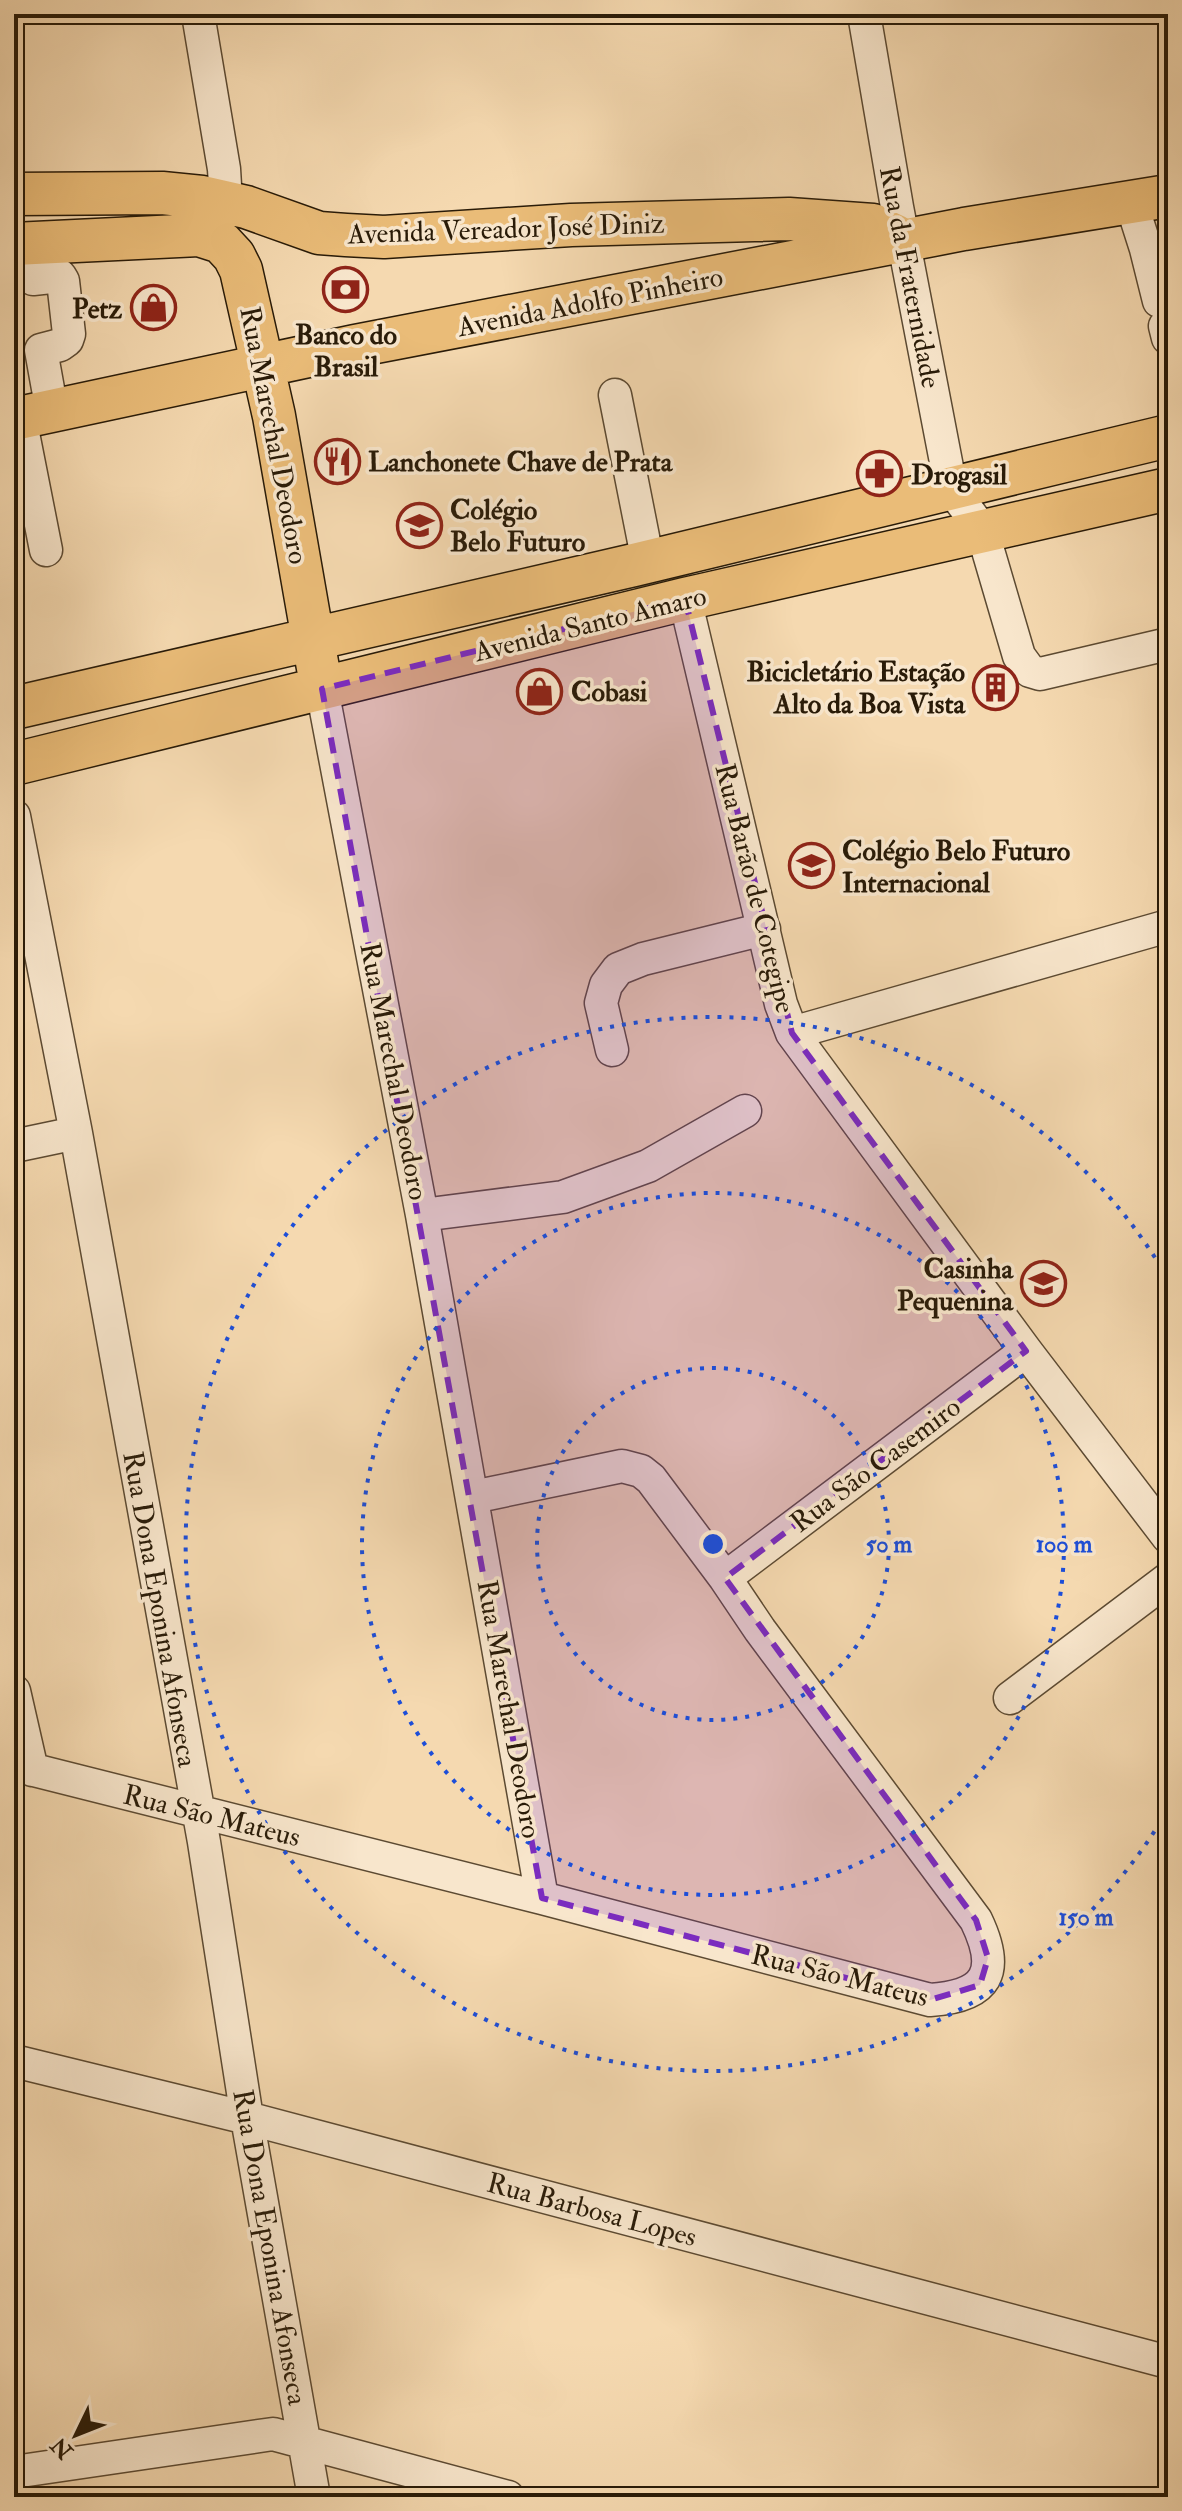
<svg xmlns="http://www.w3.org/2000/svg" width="1182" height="2511" viewBox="0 0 1182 2511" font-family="'IM FELL Double Pica',serif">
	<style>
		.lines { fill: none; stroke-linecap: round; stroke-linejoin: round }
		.minor-casing { stroke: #5c4a32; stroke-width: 35 }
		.major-casing { stroke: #291b08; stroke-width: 45 }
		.minor { stroke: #f8e6cc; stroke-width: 32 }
		.major { stroke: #eabc78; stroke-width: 42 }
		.marked { fill: #7b2cbf; fill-opacity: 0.2; stroke: #7b2cbf; stroke-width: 6; stroke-dasharray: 16 10; stroke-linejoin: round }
		.ring { fill: none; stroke: #1d4ed8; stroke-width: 4; stroke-dasharray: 4 8 }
		.labels { text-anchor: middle; stroke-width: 7; stroke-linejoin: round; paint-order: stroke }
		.street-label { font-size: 28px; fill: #291b08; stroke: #f8e6cc }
		.poi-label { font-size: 28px; font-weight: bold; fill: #291b08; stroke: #f8e6cc; text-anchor: start }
		.centre { fill: #1d4ed8; stroke: #f8e6cc; stroke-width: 4 }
		.ring-label { font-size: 24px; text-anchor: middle; font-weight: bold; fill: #1d4ed8; stroke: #f8e6cc; stroke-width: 7; stroke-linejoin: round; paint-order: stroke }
	</style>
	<rect width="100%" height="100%" fill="#f5d9b0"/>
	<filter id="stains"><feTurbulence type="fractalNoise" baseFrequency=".0025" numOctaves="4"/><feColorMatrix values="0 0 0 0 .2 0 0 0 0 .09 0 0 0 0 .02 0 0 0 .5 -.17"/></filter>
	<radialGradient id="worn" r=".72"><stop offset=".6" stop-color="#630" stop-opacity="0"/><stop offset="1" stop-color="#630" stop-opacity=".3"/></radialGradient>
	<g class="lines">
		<defs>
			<path id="minor" d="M 198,14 L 224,169 L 226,202
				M 864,14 L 897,207 L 951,488 L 982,530 L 1019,656 L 1030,671 L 1040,674 L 1168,644
				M 1131,202 L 1146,249 L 1159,301
				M 29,243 L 33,279 L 60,276 L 63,281 L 69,334 L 67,340 L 60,345 L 41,350 L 52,411
				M 1165,326 L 1168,338
				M 615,395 L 648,562
				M 20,418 L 46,550
				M 685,599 L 781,1004 L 792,1033 L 1026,1351 L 1168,1537
				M 322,689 L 422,1215 L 542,1898
				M 14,816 L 76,1133 L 204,1842 L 247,2118 L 314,2497
				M 792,1033 L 1168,926
				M 612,1050 L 601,1003 L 606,985 L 618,969 L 643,959 L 764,929
				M 14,1146 L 76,1133
				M 422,1215 L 563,1197 L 648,1166 L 745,1111
				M 725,1578 L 1026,1351
				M 14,1691 L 32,1770
				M 1010,1698 L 1168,1579
				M 14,1765 L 542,1898 L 930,2000 C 988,1996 1001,1972 976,1920 L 760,1630 L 725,1578 L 651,1479 L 641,1471 L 622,1466 L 473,1497
				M 14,2061 L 247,2118 L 1168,2362
				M 14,2472 L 273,2434 L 508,2497"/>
			<path id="major" d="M 14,194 L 162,193 L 202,197 L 246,207 L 319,233 L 346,235 L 384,237 L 571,225 L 789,219 L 873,225 L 896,236
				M 14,244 L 199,235 L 221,242 L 234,256 L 241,270 L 274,416 L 318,668
				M 14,419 L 355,346 L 964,229 L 1168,196
				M 14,708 L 634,565 L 1168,436
				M 14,764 L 685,599 L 1168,489"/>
		</defs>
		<use href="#minor" class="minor-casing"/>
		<use href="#major" class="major-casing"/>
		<use href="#minor" class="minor"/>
		<use href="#major" class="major"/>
	</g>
	<path class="marked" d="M 685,599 L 792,1033 L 1026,1351 L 725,1578 L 976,1920 L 988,1958 L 980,1985 L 930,2000 L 542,1898 L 322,689 Z"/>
	<g class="ring">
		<circle cx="713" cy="1544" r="176"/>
		<circle cx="713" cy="1544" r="351"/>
		<path d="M1167 1811A527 527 0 1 1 1167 1277"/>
	</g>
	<defs>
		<symbol id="bank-ring" viewBox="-11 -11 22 22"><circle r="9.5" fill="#f8e6cc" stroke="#8f2418" stroke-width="1.5"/><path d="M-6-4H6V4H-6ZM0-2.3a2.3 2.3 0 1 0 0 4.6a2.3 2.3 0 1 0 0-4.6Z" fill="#8f2418"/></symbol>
		<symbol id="shop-ring" viewBox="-11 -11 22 22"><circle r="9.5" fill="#f8e6cc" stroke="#8f2418" stroke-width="1.5"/><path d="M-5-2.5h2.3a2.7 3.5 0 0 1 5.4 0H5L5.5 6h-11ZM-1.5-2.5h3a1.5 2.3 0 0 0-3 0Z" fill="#8f2418"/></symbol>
		<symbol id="restaurant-ring" viewBox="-11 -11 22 22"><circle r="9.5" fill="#f8e6cc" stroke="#8f2418" stroke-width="1.5"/><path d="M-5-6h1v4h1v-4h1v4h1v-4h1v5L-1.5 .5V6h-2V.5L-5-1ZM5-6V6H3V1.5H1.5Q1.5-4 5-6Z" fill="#8f2418"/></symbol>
		<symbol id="pharmacy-ring" viewBox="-11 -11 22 22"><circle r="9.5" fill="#f8e6cc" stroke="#8f2418" stroke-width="1.5"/><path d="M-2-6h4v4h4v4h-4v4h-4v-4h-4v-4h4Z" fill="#8f2418"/></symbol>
		<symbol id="school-ring" viewBox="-11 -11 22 22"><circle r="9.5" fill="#f8e6cc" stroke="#8f2418" stroke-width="1.5"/><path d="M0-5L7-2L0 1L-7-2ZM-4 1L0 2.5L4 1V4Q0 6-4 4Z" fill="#8f2418"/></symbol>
		<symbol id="building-ring" viewBox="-11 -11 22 22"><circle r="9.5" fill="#f8e6cc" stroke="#8f2418" stroke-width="1.5"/><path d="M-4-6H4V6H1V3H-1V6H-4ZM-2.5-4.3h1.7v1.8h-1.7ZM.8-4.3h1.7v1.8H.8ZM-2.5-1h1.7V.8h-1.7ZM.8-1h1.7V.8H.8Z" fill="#8f2418"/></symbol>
	</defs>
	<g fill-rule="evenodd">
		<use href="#bank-ring" x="320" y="264" width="51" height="51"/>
		<use href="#shop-ring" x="128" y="282" width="51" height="51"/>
		<use href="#restaurant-ring" x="312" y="436" width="51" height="51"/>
		<use href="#pharmacy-ring" x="854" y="448" width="51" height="51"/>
		<use href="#school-ring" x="394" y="500" width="51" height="51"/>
		<use href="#building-ring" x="970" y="662" width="51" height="51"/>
		<use href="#shop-ring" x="514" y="666" width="51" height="51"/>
		<use href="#school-ring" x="786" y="840" width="51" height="51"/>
		<use href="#school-ring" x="1018" y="1258" width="51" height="51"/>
	</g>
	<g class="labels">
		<g class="street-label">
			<text transform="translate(506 228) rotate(-2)" y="10">Avenida Vereador José Diniz</text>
			<text transform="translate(911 277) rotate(79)" y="10">Rua da Fraternidade</text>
			<text transform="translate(590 301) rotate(-11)" y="10">Avenida Adolfo Pinheiro</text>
			<text transform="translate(275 435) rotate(79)" y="10">Rua Marechal Deodoro</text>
			<text transform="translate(590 623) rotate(-14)" y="10">Avenida Santo Amaro</text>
			<text transform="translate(756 888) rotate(76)" y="10">Rua Barão de Cotegipe</text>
			<text transform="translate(395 1071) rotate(79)" y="10">Rua Marechal Deodoro</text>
			<text transform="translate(875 1464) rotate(-37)" y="10">Rua São Casemiro</text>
			<text transform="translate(161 1609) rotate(80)" y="10">Rua Dona Eponina Afonseca</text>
			<text transform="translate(510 1709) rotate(80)" y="10">Rua Marechal Deodoro</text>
			<text transform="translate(212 1815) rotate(14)" y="10">Rua São Mateus</text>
			<text transform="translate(840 1975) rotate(14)" y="10">Rua São Mateus</text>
			<text transform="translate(592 2209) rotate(15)" y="10">Rua Barbosa Lopes</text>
			<text transform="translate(271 2247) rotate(80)" y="10">Rua Dona Eponina Afonseca</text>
		</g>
		<g class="poi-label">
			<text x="122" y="318" text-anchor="end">Petz</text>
			<text x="346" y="344" text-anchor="middle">Banco do<tspan x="346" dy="32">Brasil</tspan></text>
			<text x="368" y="471">Lanchonete Chave de Prata</text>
			<text x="911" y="484">Drogasil</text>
			<text x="450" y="519">Colégio<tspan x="450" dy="32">Belo Futuro</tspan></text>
			<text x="965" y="681" text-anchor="end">Bicicletário Estação<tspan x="965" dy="32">Alto da Boa Vista</tspan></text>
			<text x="571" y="701">Cobasi</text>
			<text x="842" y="860">Colégio Belo Futuro<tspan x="842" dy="32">Internacional</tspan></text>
			<text x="1013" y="1278" text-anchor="end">Casinha<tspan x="1013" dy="32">Pequenina</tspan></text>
		</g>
	</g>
	<circle cx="713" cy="1544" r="12" class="centre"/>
	<g class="ring-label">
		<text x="889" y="1552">50 m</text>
		<text x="1064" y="1552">100 m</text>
		<text x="1086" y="1925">150 m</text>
	</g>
	<rect width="1182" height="2511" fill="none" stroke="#f5d9b0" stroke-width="48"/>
	<rect x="16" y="16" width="1150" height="2479" fill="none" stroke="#291b08" stroke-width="4"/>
	<rect x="24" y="24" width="1134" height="2463" fill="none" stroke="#291b08" stroke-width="2"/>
	<g transform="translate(76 2435) rotate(227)" stroke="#f8e6cc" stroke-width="6" paint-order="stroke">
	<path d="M0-6L14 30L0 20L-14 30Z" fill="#291b08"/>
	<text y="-12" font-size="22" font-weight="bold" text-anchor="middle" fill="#291b08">N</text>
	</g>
	<rect width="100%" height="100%" filter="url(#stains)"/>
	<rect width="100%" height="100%" fill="url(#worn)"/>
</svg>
